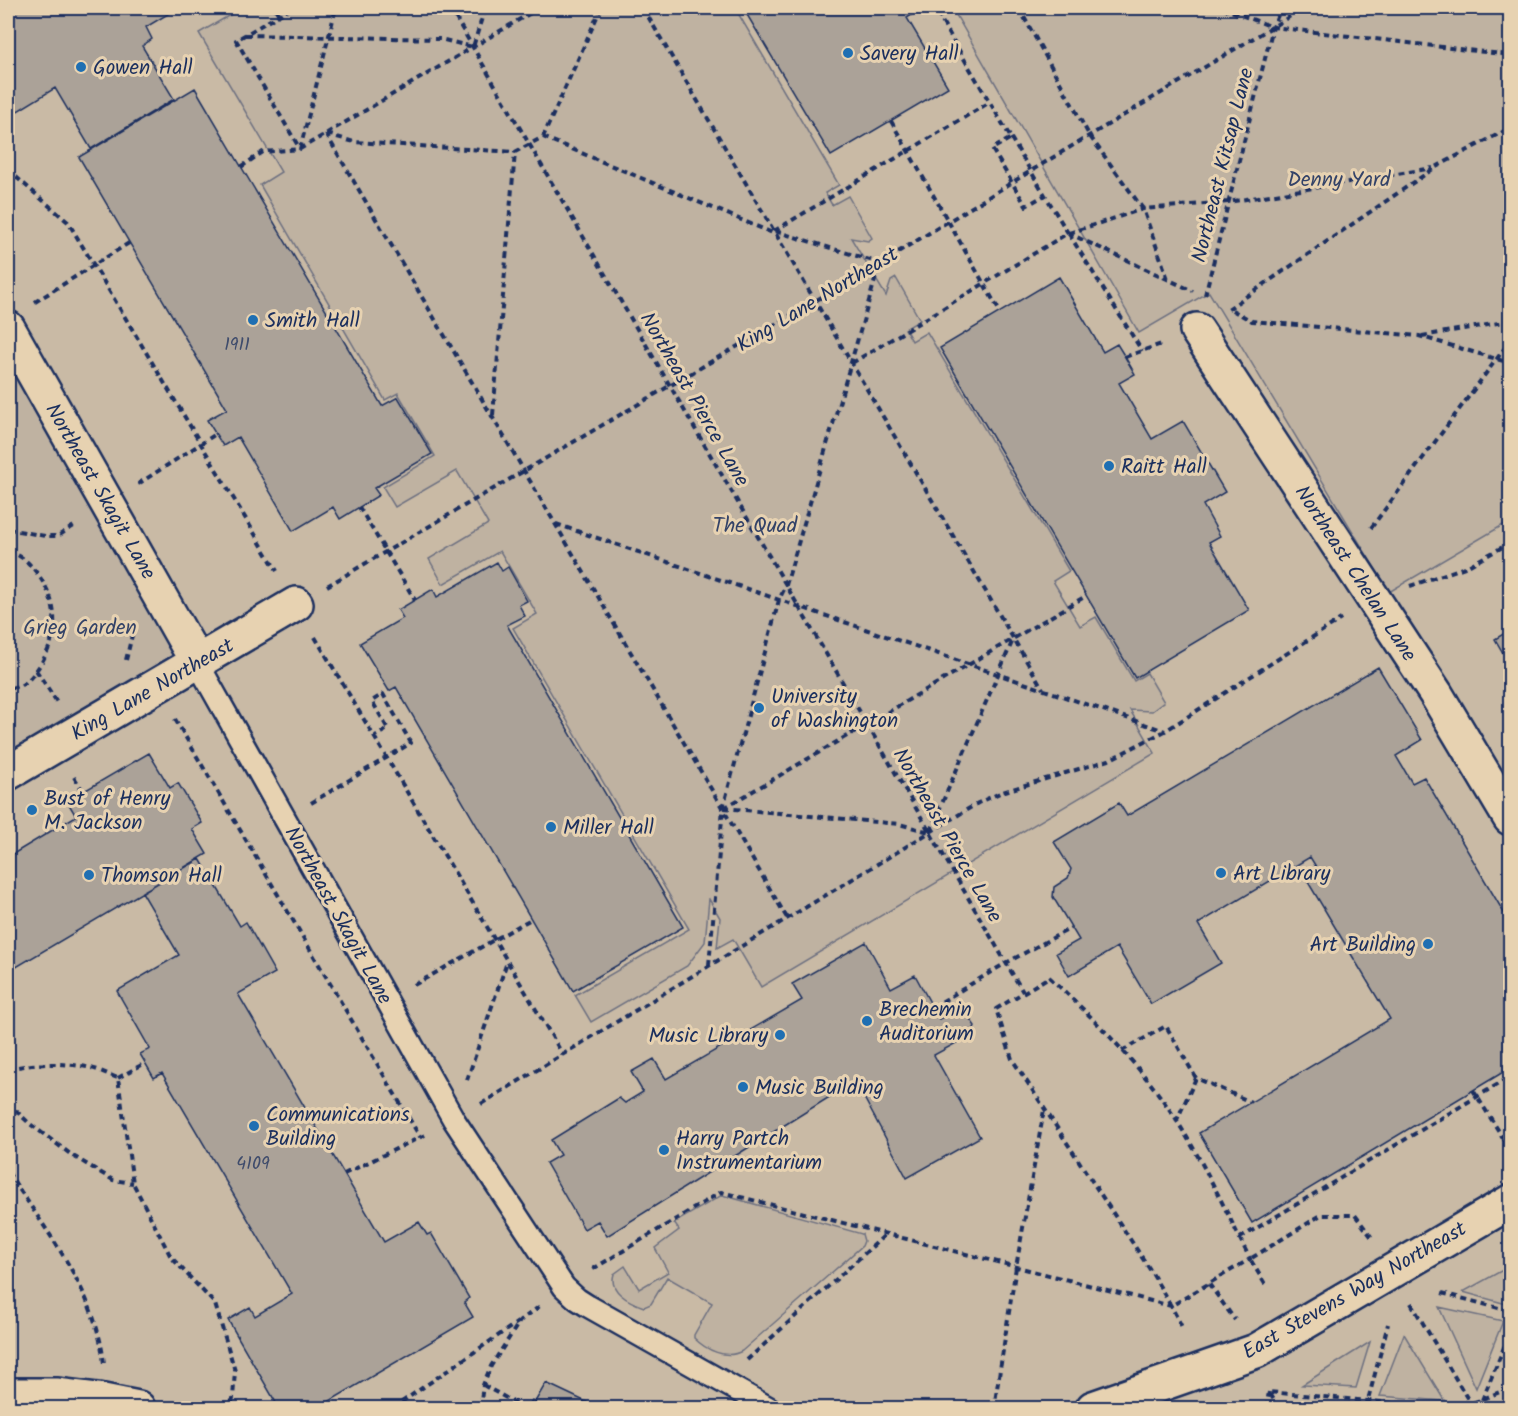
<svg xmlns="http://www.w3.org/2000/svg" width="1518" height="1416" viewBox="0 0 1518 1416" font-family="Kalam,sans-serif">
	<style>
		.built { fill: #c9baa5 }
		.green { fill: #bfb2a1; stroke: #6d7080; stroke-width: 1.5 }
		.building { fill: #aba298; stroke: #1b2f5e; stroke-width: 1.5 }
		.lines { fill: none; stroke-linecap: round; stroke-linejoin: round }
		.lane-casing { stroke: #1b2f5e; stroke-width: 26 }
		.street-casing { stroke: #1b2f5e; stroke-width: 38 }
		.secondary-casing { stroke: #1b2f5e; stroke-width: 38 }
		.path { stroke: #1b2f5e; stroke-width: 4; stroke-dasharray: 6 4.5; stroke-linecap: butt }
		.lane { stroke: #e7d2b1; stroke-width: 21 }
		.street { stroke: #e7d2b1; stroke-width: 33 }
		.secondary { stroke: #e7d2b1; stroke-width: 33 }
		.poi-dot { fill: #1f6fb2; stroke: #e7d2b1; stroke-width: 2 }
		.labels { text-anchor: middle; stroke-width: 6; stroke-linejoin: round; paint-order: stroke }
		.number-label { font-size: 18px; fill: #3f4c6c }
		.poi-label { font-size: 21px; fill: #1b2f5e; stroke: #e7d2b1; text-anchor: start }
		.street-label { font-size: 21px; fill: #1b2f5e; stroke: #e7d2b1 }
		.park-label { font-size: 21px; fill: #344368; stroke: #e7d2b1 }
	</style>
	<rect width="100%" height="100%" fill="#dbc8ac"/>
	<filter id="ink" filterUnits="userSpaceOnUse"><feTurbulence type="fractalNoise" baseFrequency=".0167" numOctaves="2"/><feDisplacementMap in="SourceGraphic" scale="12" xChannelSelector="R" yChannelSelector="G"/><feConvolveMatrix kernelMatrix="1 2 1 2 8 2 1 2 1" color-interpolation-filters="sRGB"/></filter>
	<g filter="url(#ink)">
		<path class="built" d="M 8,8 L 1510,8 L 1510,1408 L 8,1408 Z"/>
		<path class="green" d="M 242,8 L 735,8 L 839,185 L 825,193 L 832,205 L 848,196 L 872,238 L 868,241 L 851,238 L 886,296 L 891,281 L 896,278 L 920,320 L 905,329 L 912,341 L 927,332 L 1069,571 L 1053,581 L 1080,626 L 1096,617 L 1134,681 L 1147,673 L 1164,702 L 1152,711 L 1130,710 L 1155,753 L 761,987 L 733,939 L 717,948 L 720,918 L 709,899 L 705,942 L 687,966 L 591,1022 L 575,995 L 689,929 L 513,628 L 537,614 L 500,551 L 443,584 L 429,559 L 488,524 L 457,471 L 395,507 L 383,487 L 435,456 L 398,393 L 385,400 L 260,185 L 281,172 L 199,33 Z
			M 952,8 L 1510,8 L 1510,521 L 1389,592 L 1209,292 L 1139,333 Z
			M 8,358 L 179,655 L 8,753 Z
			M 722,1195 L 862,1234 L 864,1241 L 862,1246 L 742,1351 C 726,1360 706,1350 694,1338 L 694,1335 L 712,1303 L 667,1277 L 651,1304 L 644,1307 C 630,1302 608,1292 614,1274 L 625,1266 L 639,1289 L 668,1272 L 655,1248 L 679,1230 L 674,1223 Z
			M 1510,1266 L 1510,1305 L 1463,1292 Z
			M 1439,1307 L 1503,1321 L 1476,1388 Z
			M 1404,1334 L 1444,1400 L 1444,1401 L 1380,1396 Z
			M 1370,1342 L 1356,1388 L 1302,1385 Z"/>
		<path class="building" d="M 8,8 L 178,8 L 146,27 L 152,39 L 142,46 L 174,99 L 91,149 L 55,88 L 8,117 Z
			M 743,8 L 916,8 L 918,11 L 907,18 L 948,87 L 831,156 Z
			M 195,88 L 382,406 L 398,397 L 432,454 L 374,488 L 379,495 L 340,519 L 333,507 L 293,531 L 238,437 L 223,446 L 207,420 L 227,409 L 79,157 Z
			M 1059,277 L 1103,352 L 1117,344 L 1125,357 L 1135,374 L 1119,383 L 1152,439 L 1183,421 L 1225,492 L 1203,505 L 1220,536 L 1209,542 L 1249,610 L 1135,678 L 940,348 Z
			M 497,562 L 502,571 L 508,567 L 527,601 L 519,605 L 525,616 L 507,625 L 683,927 L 573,991 L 396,687 L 389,691 L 360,643 L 403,618 L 398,610 L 433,589 L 437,597 Z
			M 1510,630 L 1510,665 L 1495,639 Z
			M 1378,667 L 1422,740 L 1396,756 L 1412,783 L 1424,777 L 1510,923 L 1510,1068 L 1252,1223 L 1199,1133 L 1390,1019 L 1305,877 L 1318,870 L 1310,857 L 1198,924 L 1221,963 L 1151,1004 L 1117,947 L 1069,976 L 1056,953 L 1079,940 L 1053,897 L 1054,887 L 1068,878 L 1071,869 L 1054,842 L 1119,803 L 1127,816 Z
			M 149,753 L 170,788 L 178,783 L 202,823 L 192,829 L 207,854 L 8,972 L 8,857 L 76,816 L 67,801 Z
			M 200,859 L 240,926 L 246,922 L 275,973 L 238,994 L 384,1242 L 419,1222 L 427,1235 L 431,1233 L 469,1298 L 464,1302 L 473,1317 L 318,1408 L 279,1408 L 228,1320 L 250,1307 L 255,1316 L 292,1294 L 162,1073 L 154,1078 L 140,1054 L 150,1049 L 117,991 L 179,955 L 142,892 Z
			M 866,942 L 891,988 L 915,975 L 939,1019 L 957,1011 L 966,1013 L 975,1026 L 971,1035 L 934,1055 L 980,1137 L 907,1178 L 855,1081 L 607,1236 L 598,1221 L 584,1229 L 546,1163 L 560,1155 L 551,1140 L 619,1098 L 625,1103 L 643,1092 L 631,1072 L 654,1059 L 666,1079 L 802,1000 L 792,984 Z
			M 546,1383 L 599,1408 L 527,1408 L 532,1400 L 535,1402 Z"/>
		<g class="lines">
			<defs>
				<path id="lane" d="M 197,662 L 454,1120 L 564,1287 L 577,1299 L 588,1306 L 769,1408"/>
				<path id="street" d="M 8,328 L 197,662
					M 1197,330 L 1436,694 L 1510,818
					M 8,773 L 296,604"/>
				<path id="secondary" d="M 8,1395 L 58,1395 L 98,1400 L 138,1408
					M 1093,1408 L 1256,1351 L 1510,1202"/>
			</defs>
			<use href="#lane" class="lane-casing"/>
			<use href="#street" class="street-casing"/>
			<use href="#secondary" class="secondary-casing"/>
			<path class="path" d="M 275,8 L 279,15
				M 291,8 L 236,40 L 300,149
				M 450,8 L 1023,992
				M 643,8 L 1043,689
				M 1019,8 L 1089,135 L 1143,209 L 1168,279
				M 1222,8 L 1273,27 L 1510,55
				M 245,35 L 440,39 L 473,47 L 485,8
				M 891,121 L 1000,312
				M 326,134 L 787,918
				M 327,134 L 354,142 L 515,152 L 543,137 L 601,8
				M 543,137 L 775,234
				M 1011,138 L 1045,195
				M 300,149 L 336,8
				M 241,167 L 263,152 L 300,149 L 539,8
				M 8,170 L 68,222 L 277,571
				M 774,231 L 990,102
				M 775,231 L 880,263
				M 1068,233 L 1193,291
				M 1069,233 L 1143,209 L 1228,202 L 1433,168
				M 1069,234 L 1142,351
				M 1205,295 L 1273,27 L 1281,8
				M 35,302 L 129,243
				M 1228,309 L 1436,167 L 1510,128
				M 1232,310 L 1252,321 L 1419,336 L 1510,363
				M 1422,336 L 1510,321
				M 1125,357 L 1164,343
				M 852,363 L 1068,233 L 1045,195 L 1026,206 L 992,149 L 1011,138 L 934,8
				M 493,415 L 515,152
				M 138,484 L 216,434
				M 359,507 L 415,600
				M 556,524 L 1165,731
				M 1371,528 L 1510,341
				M 8,529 L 45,536 L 58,536 L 77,524
				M 8,552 C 17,553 25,559 31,566 C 58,596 62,631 40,665 C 36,671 31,678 25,683 C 21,686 13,687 8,689
				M 327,586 L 880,263 L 1062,152 L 1304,8
				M 1410,586 L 1468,566 L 1510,543
				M 315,637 L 563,1055
				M 126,660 L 134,627
				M 36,670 L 57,702
				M 175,719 L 420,1137
				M 74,777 L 83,791
				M 311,803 L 411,743 L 383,694 L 372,701 L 388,729 L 375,736
				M 724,808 L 1086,596
				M 724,808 L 899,824 L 930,832
				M 930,831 L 1013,640
				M 709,965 L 723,808 L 779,600 L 786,585 L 880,263
				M 1049,977 C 1085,1010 1119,1044 1150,1083 C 1192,1136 1220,1199 1250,1259 L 1171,1306 L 1149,1268 L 1012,1059 L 996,1009 Z
				M 414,985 L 531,919
				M 933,1007 L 1006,963 L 1071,928
				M 1122,1051 L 1166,1026 L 1196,1078 L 1251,1102
				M 8,1069 C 34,1063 65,1062 91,1068 C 100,1070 109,1075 118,1078 L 133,1183 L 171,1257 L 215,1304 L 235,1371 L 233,1398 L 230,1408
				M 118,1078 L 145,1063
				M 467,1080 L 507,962
				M 1473,1090 L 1510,1149
				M 8,1103 L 30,1124 L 73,1156 L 113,1180 L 133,1183
				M 481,1104 L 978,803 L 1002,792 L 1109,760 L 1165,731 L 1341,619
				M 1176,1122 L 1196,1078
				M 8,1172 C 47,1233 96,1290 104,1364
				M 344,1174 L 427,1134
				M 1240,1238 L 1510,1077
				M 593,1269 L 721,1192 L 1171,1306 L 1182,1327
				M 1209,1284 L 1235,1320
				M 1265,1284 L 1250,1259 L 1321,1215 L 1355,1215 L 1373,1239
				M 1442,1293 L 1510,1311
				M 1411,1303 L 1473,1408
				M 747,1360 L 886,1234
				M 483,1385 L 524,1408
				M 1482,1400 L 1510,1333
				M 393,1408 L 518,1322
				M 480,1408 L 483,1385 L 491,1366 L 520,1321 L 540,1306
				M 994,1408 L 1016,1267 L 1044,1110
				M 1266,1408 L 1269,1392
				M 1279,1408 L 1269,1392 L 1447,1408
				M 1366,1408 L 1388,1324
				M 1465,1408 L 1470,1404 L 1510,1388"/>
			<use href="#lane" class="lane"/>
			<use href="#street" class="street"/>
			<use href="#secondary" class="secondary"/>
		</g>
	</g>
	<g class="poi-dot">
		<circle cx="848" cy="53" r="6"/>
		<circle cx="81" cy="67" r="6"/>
		<circle cx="253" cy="320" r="6"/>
		<circle cx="1109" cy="466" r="6"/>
		<circle cx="759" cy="708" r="6"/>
		<circle cx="32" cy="810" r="6"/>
		<circle cx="551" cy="827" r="6"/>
		<circle cx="1221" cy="873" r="6"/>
		<circle cx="89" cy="875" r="6"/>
		<circle cx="1428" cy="944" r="6"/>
		<circle cx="867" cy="1021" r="6"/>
		<circle cx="780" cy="1035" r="6"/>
		<circle cx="743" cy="1087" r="6"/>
		<circle cx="254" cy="1126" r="6"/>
		<circle cx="664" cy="1150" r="6"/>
	</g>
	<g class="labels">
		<g class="number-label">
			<text x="237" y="350">1911</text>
			<text x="253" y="1169">4109</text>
		</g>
		<g class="poi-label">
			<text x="860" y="60">Savery Hall</text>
			<text x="93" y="74">Gowen Hall</text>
			<text x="265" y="327">Smith Hall</text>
			<text x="1121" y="473">Raitt Hall</text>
			<text x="771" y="703">University<tspan x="771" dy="24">of Washington</tspan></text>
			<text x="44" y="805">Bust of Henry<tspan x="44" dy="24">M. Jackson</tspan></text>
			<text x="563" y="834">Miller Hall</text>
			<text x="1233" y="880">Art Library</text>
			<text x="101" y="882">Thomson Hall</text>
			<text x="1416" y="951" text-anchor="end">Art Building</text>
			<text x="879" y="1016">Brechemin<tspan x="879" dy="24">Auditorium</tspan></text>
			<text x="768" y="1042" text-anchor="end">Music Library</text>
			<text x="755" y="1094">Music Building</text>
			<text x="266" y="1121">Communications<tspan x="266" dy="24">Building</tspan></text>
			<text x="676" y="1145">Harry Partch<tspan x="676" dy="24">Instrumentarium</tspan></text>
		</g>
		<g class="street-label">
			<text transform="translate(1222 165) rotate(-76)" y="7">Northeast Kitsap Lane</text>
			<text transform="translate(817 299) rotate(-31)" y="7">King Lane Northeast</text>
			<text transform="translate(695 399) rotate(60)" y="7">Northeast Pierce Lane</text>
			<text transform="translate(101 491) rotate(60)" y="7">Northeast Skagit Lane</text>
			<text transform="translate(1356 573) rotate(57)" y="7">Northeast Chelan Lane</text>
			<text transform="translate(152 689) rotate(-30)" y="7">King Lane Northeast</text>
			<text transform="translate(948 835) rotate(60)" y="7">Northeast Pierce Lane</text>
			<text transform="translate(339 915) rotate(61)" y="7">Northeast Skagit Lane</text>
			<text transform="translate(1354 1290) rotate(-30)" y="7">East Stevens Way Northeast</text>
		</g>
		<g class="park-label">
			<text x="1339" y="186">Denny Yard</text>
			<text x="755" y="532">The Quad</text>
			<text x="80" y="634">Grieg Garden</text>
		</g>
	</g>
	<rect width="1518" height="1416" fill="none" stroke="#e7d2b1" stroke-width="30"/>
	<rect x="15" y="15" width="1488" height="1386" fill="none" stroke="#1b2f5e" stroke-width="2" filter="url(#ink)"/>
</svg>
